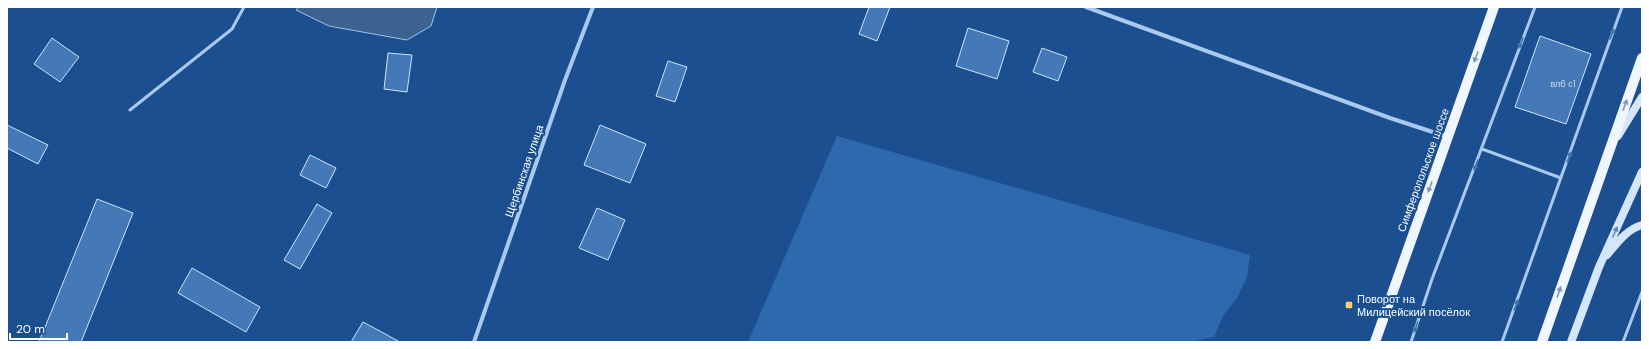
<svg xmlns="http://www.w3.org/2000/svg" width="1649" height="349" viewBox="0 0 1649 349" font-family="'DM Sans',sans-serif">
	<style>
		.green { fill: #2e69ad }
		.water { fill: #3c6290; stroke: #9cc4f0 }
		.building { fill: #4478b7; stroke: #cfe3fa }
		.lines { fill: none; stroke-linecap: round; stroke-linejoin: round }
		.service { stroke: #a9c9ee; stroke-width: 3 }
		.minor { stroke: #a9c9ee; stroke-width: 4 }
		.secondary { stroke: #d6e6fa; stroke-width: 8 }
		.primary { stroke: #f0f6ff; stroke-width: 10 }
		.oneway { fill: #4674ac }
		.oneway2 { fill: #7b9ac1 }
		.oneway3 { fill: #668bba }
		.poi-dot { fill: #ffd166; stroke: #1b4f8f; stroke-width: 1.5 }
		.labels { text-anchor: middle; stroke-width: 4; stroke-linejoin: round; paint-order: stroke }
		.number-label { font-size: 9px; fill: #d0dded }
		.street-label { font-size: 11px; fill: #fff; stroke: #1b4f8f }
		.poi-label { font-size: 11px; fill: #fff; stroke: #1b4f8f; text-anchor: start }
	</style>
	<rect width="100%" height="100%" fill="#1b4f8f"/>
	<path class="green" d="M 837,136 L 1250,255 L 1247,277 L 1237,298 L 1223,316 L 1214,337 L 1189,342 L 748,342 Z"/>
	<path class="water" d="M 299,7 L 437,7 L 431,26 L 407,40 L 329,26 L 296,10 Z"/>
	<path class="building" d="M 869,7 L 890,7 L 877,41 L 859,34 Z
		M 968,28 L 1009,41 L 997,79 L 956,66 Z
		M 1540,36 L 1591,54 L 1566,124 L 1515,107 Z
		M 52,38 L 79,57 L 60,82 L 34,64 Z
		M 1042,48 L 1067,57 L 1058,81 L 1033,72 Z
		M 388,53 L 412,55 L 407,92 L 384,89 Z
		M 668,61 L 687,67 L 675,102 L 656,96 Z
		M 7,125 L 48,145 L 38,164 L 7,148 Z
		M 600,125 L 646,144 L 630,183 L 584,165 Z
		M 310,155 L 336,168 L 326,188 L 300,175 Z
		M 97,199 L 133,213 L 81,342 L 39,342 Z
		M 317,204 L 332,213 L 300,269 L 284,260 Z
		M 597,208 L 625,220 L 608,260 L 579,248 Z
		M 192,268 L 260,307 L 246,332 L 178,293 Z
		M 363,322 L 400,342 L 351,342 Z"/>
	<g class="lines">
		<path class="service" d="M 130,110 L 232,29 L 244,7
			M 1482,149 L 1561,178
			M 1411,342 L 1432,279 L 1535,7
			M 1502,342 L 1622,7
			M 1623,342 L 1642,292"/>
		<path class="minor" d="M 1086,7 L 1390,118 L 1448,137
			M 474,342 L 565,80 L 593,7"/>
		<path class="secondary" d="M 1618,136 L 1642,97
			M 1607,255 C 1617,243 1627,229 1642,225
			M 1571,342 L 1599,267 L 1642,172"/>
		<path class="primary" d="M 1375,342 L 1494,7
			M 1542,342 L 1642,58"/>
	</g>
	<defs><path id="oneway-solid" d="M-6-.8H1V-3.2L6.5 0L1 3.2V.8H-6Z"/></defs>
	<g class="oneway">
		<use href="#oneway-solid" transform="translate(1612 34) rotate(-70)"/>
		<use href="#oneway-solid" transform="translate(1521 43) rotate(111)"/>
		<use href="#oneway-solid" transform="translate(1569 157) rotate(-70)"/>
		<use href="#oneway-solid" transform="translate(1476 165) rotate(111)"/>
		<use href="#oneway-solid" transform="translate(1516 305) rotate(-70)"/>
		<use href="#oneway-solid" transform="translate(1416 327) rotate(109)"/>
	</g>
	<g class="oneway2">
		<use href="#oneway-solid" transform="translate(1476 57) rotate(110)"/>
		<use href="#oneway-solid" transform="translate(1625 105) rotate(-70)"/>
		<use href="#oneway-solid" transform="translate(1430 187) rotate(110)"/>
		<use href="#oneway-solid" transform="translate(1559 292) rotate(-71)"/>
	</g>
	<use class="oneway3" href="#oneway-solid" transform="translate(1615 232) rotate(-66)"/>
	<rect class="poi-dot" x="1345" y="301" width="8" height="8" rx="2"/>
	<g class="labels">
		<g class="number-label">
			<text x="1563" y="87">вл6 с1</text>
		</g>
		<g class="street-label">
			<text transform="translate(1423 170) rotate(-70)" y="4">Симферопольское шоссе</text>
			<text transform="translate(524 171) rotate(-71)" y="4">Щербинская улица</text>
		</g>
		<g class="poi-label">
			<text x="1357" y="303">Поворот на<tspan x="1357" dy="13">Милицейский посёлок</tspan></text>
		</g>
	</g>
	<rect width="1649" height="349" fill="none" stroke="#ffffff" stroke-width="16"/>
	<path d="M10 333v6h57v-6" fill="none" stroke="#ffffff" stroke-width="2"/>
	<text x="16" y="333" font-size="12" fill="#ffffff" stroke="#1b4f8f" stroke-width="3" paint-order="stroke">20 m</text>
</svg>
